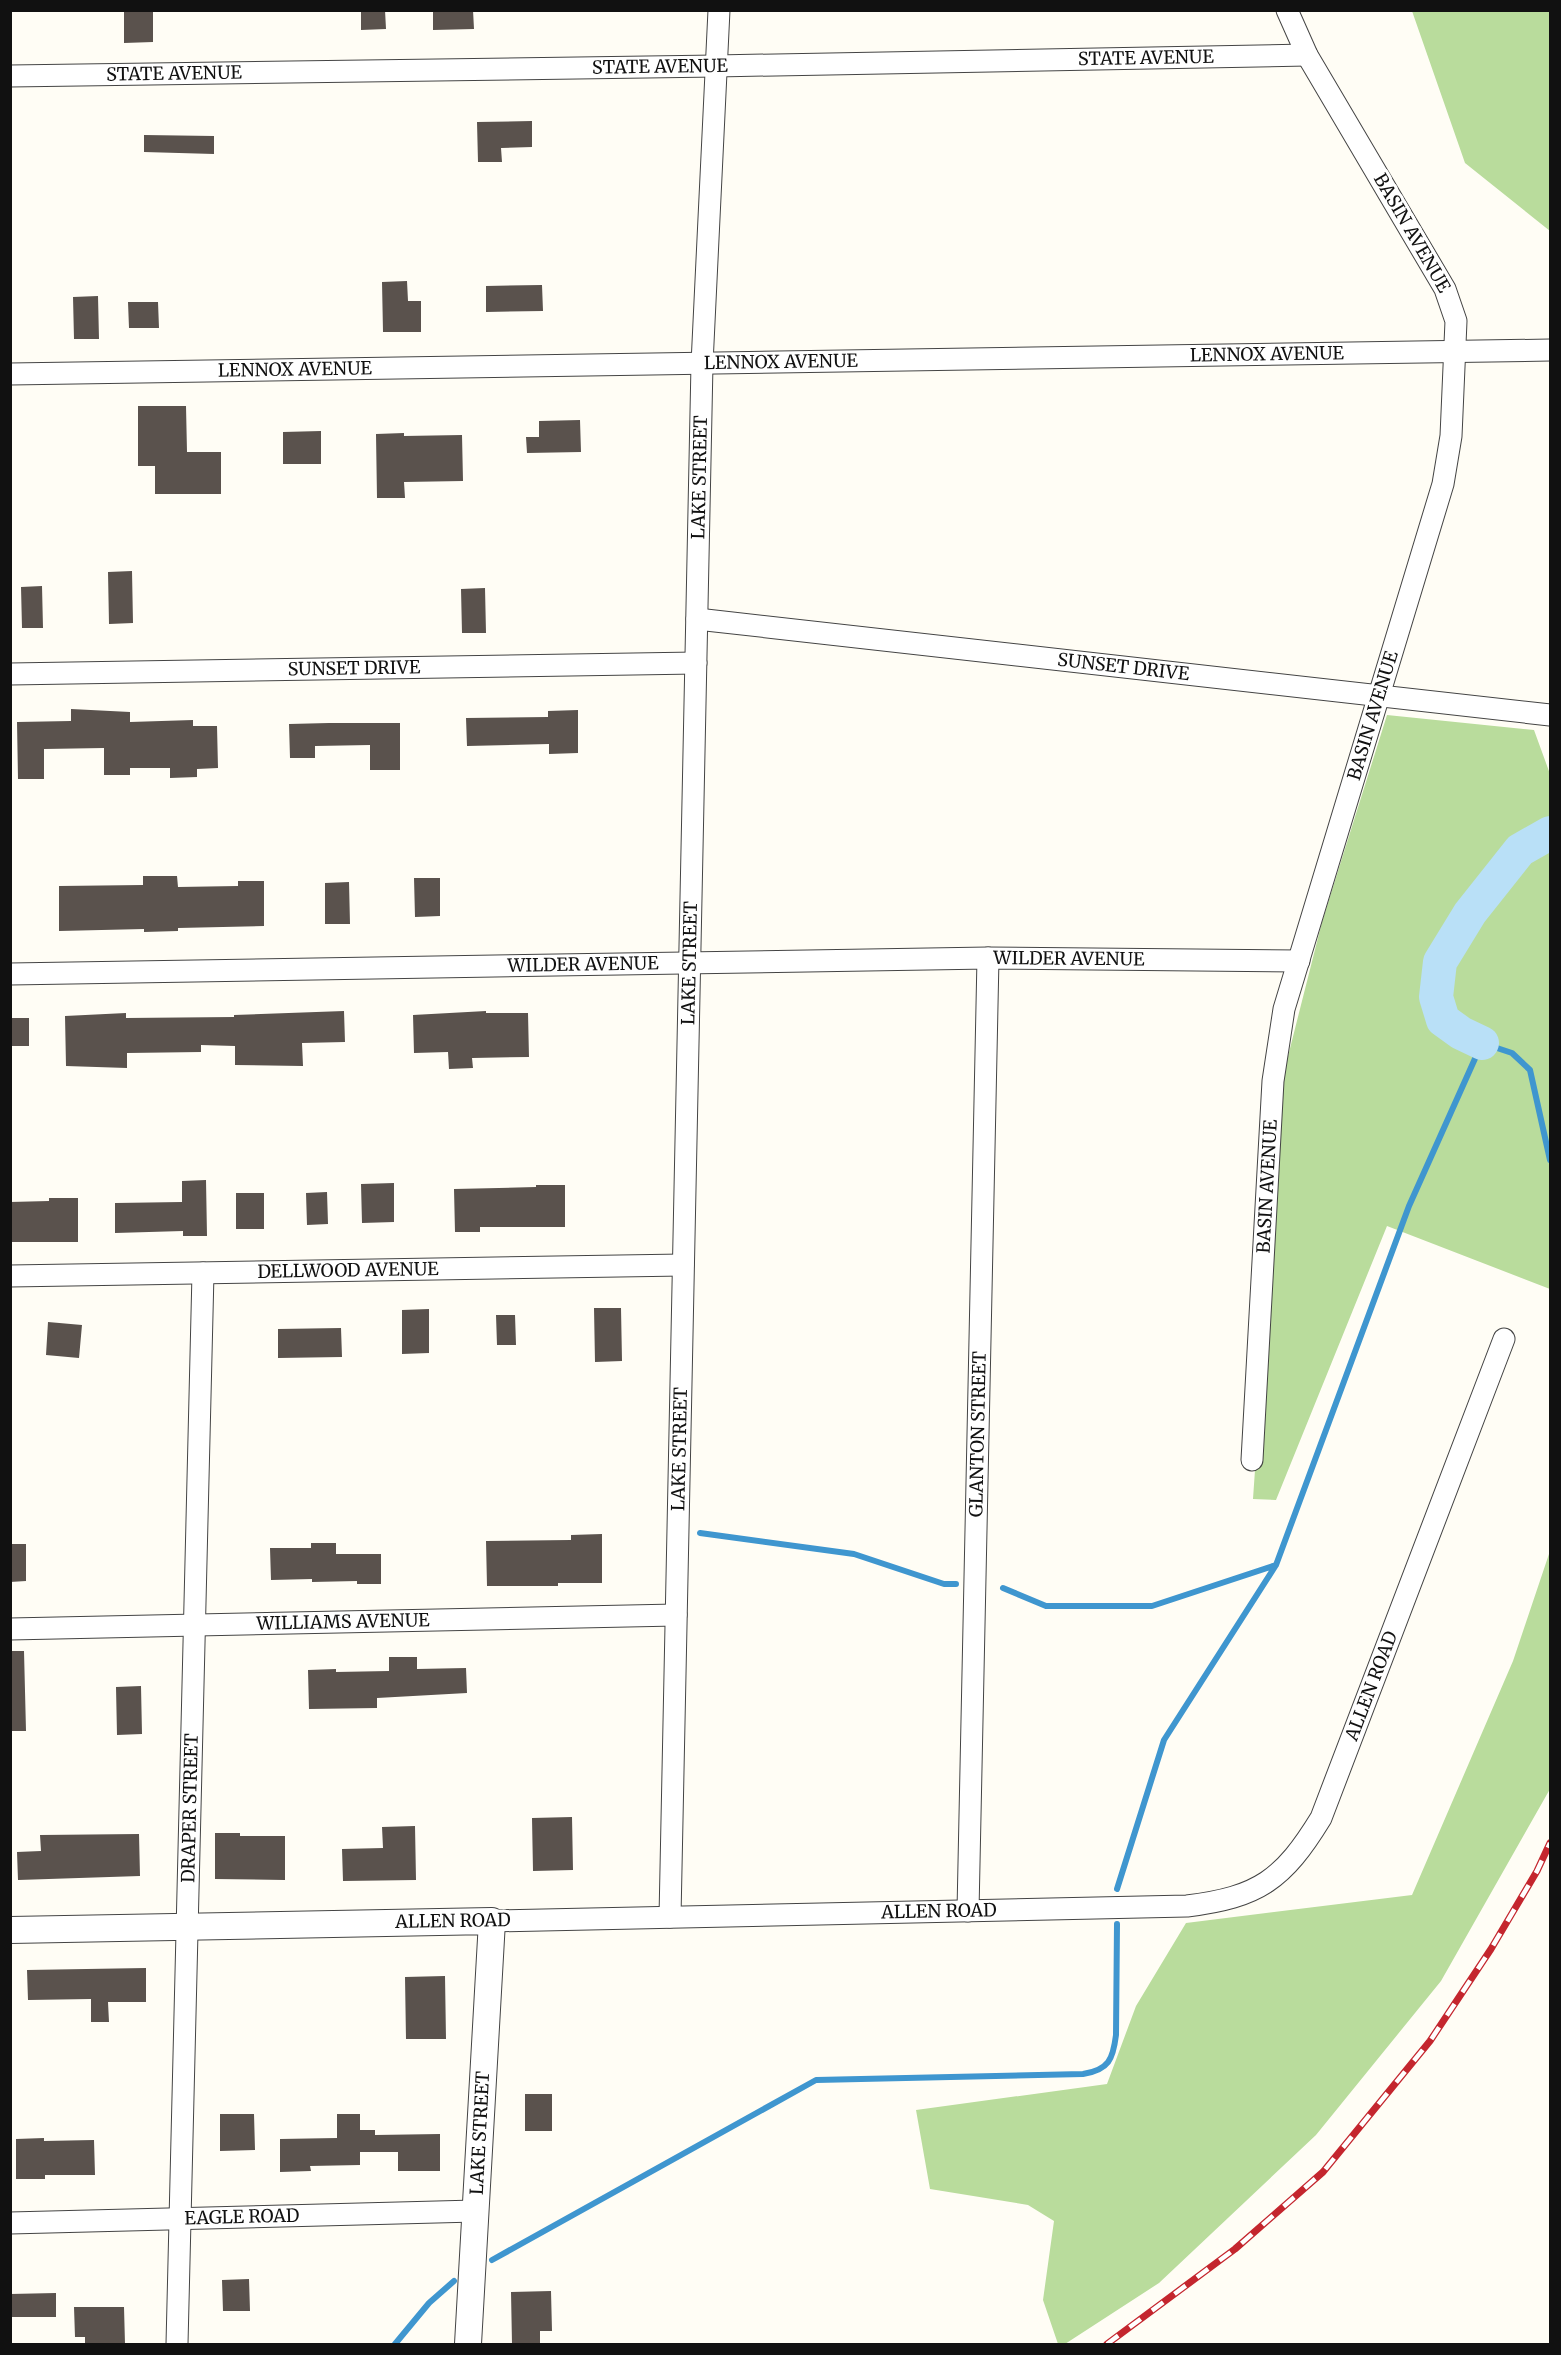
<svg xmlns="http://www.w3.org/2000/svg" width="1561" height="2355" viewBox="0 0 1561 2355" font-family="Merriweather,serif">
	<style>
		.forest { fill: #b9dc9c }
		.lines { fill: none; stroke-linecap: round; stroke-linejoin: round }
		.stream { stroke: #3f96cf; stroke-width: 6 }
		.river { stroke: #b9e0f7; stroke-width: 34 }
		.building { fill: #5a524d }
		.minor-casing { stroke: #444; stroke-width: 23 }
		.tertiary-casing { stroke: #444; stroke-width: 28 }
		.minor { stroke: #fff; stroke-width: 21 }
		.tertiary { stroke: #fff; stroke-width: 26 }
		.rail-casing { stroke: #c4262e; stroke-width: 7 }
		.rail { stroke: #fff; stroke-width: 4.5; stroke-dasharray: 14; stroke-linecap: butt }
		.labels { text-anchor: middle; stroke-width: 6; stroke-linejoin: round; paint-order: stroke }
		.street-label { font-size: 18px; fill: #111; stroke: #fff }
	</style>
	<rect width="100%" height="100%" fill="#fffdf5"/>
	<path class="forest" d="M 1412,11 L 1550,11 L 1550,231 L 1465,163 Z
		M 1387,715 L 1534,730 L 1550,774 L 1550,1289 L 1387,1226 L 1276,1500 L 1253,1499 L 1282,1080 L 1322,922 Z
		M 1550,1551 L 1550,1789 L 1441,1981 L 1316,2135 L 1159,2283 L 1065,2344 L 1058,2344 L 1043,2300 L 1054,2221 L 1028,2205 L 930,2189 L 916,2110 L 1107,2084 L 1136,2006 L 1186,1923 L 1412,1895 L 1513,1661 Z"/>
	<g class="lines">
		<path class="stream" d="M 700,1533 L 854,1554 L 944,1584 L 956,1584
			M 1003,1588 L 1046,1606 L 1152,1606 L 1276,1565
			M 1117,1889 L 1164,1740 L 1276,1565 L 1409,1206 L 1482,1043 L 1512,1053 L 1530,1070 L 1550,1160
			M 492,2260 L 816,2080 L 1083,2074 C 1109,2070 1113,2059 1116,2035 L 1117,1924
			M 395,2344 L 429,2303 L 454,2281"/>
		<path class="river" d="M 1482,1043 L 1461,1033 L 1443,1020 L 1436,997 L 1440,962 L 1470,913 L 1520,850 L 1550,833"/>
	</g>
	<path class="building" d="M 124,10 L 153,10 L 153,42 L 124,43 Z
		M 361,10 L 385,10 L 386,29 L 361,30 Z
		M 433,10 L 473,10 L 474,29 L 433,30 Z
		M 532,121 L 532,147 L 501,148 L 502,162 L 478,162 L 477,122 Z
		M 144,135 L 214,136 L 214,154 L 144,152 Z
		M 407,281 L 408,301 L 421,301 L 421,332 L 383,332 L 382,282 Z
		M 542,285 L 543,311 L 486,312 L 486,286 Z
		M 98,296 L 99,339 L 74,339 L 73,297 Z
		M 128,302 L 158,302 L 159,328 L 129,328 Z
		M 138,406 L 186,406 L 187,452 L 221,452 L 221,494 L 155,494 L 155,466 L 138,466 Z
		M 580,420 L 581,452 L 527,453 L 526,437 L 539,437 L 539,421 Z
		M 321,431 L 321,464 L 283,464 L 283,432 Z
		M 404,433 L 404,436 L 462,435 L 463,481 L 404,482 L 405,498 L 377,498 L 376,434 Z
		M 132,571 L 133,623 L 109,624 L 108,572 Z
		M 42,586 L 43,628 L 22,628 L 21,587 Z
		M 485,588 L 486,633 L 462,633 L 461,589 Z
		M 71,709 L 130,712 L 130,722 L 193,720 L 193,726 L 217,726 L 218,768 L 197,769 L 197,777 L 170,778 L 170,768 L 130,768 L 130,775 L 104,775 L 104,748 L 44,749 L 44,779 L 18,779 L 17,722 L 71,721 Z
		M 578,710 L 578,753 L 549,754 L 549,744 L 467,746 L 466,718 L 548,717 L 548,711 Z
		M 329,723 L 400,723 L 400,770 L 370,770 L 370,745 L 315,746 L 315,758 L 290,758 L 289,724 Z
		M 143,876 L 177,876 L 178,887 L 238,886 L 238,881 L 264,881 L 264,926 L 178,928 L 178,931 L 144,932 L 144,929 L 59,931 L 59,886 L 143,885 Z
		M 414,878 L 440,878 L 440,916 L 415,917 Z
		M 349,882 L 350,924 L 325,924 L 325,883 Z
		M 344,1011 L 345,1042 L 302,1043 L 303,1066 L 235,1065 L 235,1046 L 201,1045 L 201,1052 L 127,1053 L 127,1068 L 66,1066 L 65,1016 L 126,1013 L 126,1018 L 234,1017 L 234,1015 Z
		M 486,1011 L 486,1013 L 528,1013 L 529,1057 L 472,1058 L 473,1068 L 449,1069 L 448,1052 L 414,1053 L 413,1015 Z
		M 11,1018 L 29,1018 L 29,1046 L 11,1046 Z
		M 206,1180 L 207,1236 L 183,1236 L 183,1231 L 115,1233 L 115,1203 L 182,1202 L 182,1181 Z
		M 394,1183 L 394,1222 L 362,1223 L 361,1184 Z
		M 536,1185 L 565,1185 L 565,1227 L 480,1227 L 480,1232 L 455,1232 L 454,1189 L 536,1187 Z
		M 327,1192 L 328,1224 L 307,1225 L 306,1193 Z
		M 236,1193 L 264,1193 L 264,1229 L 236,1229 Z
		M 49,1198 L 78,1198 L 78,1242 L 10,1242 L 10,1202 L 49,1201 Z
		M 594,1308 L 621,1308 L 622,1361 L 595,1362 Z
		M 429,1309 L 429,1353 L 402,1354 L 402,1310 Z
		M 496,1315 L 515,1315 L 516,1345 L 497,1345 Z
		M 48,1322 L 82,1325 L 79,1358 L 46,1355 Z
		M 341,1328 L 342,1357 L 278,1358 L 278,1329 Z
		M 602,1534 L 602,1583 L 558,1583 L 558,1586 L 487,1586 L 486,1541 L 571,1540 L 571,1535 Z
		M 311,1543 L 336,1543 L 336,1554 L 381,1554 L 381,1584 L 357,1584 L 357,1581 L 312,1582 L 312,1579 L 271,1580 L 270,1548 L 311,1548 Z
		M 10,1544 L 26,1544 L 26,1581 L 10,1582 Z
		M 10,1651 L 24,1651 L 26,1731 L 10,1731 Z
		M 389,1657 L 417,1657 L 417,1669 L 466,1668 L 467,1693 L 377,1698 L 377,1708 L 309,1709 L 308,1670 L 336,1669 L 336,1672 L 389,1671 Z
		M 141,1686 L 142,1734 L 117,1735 L 116,1687 Z
		M 572,1817 L 573,1870 L 533,1871 L 532,1818 Z
		M 415,1826 L 416,1880 L 343,1881 L 342,1849 L 383,1848 L 382,1827 Z
		M 215,1833 L 240,1833 L 240,1836 L 285,1836 L 285,1880 L 215,1879 Z
		M 139,1834 L 140,1876 L 18,1880 L 17,1852 L 41,1851 L 40,1835 Z
		M 146,1968 L 146,2002 L 108,2002 L 109,2022 L 91,2022 L 91,1999 L 28,2000 L 27,1970 Z
		M 445,1976 L 446,2039 L 406,2039 L 405,1977 Z
		M 525,2094 L 552,2094 L 552,2131 L 525,2131 Z
		M 220,2114 L 254,2114 L 255,2150 L 220,2151 Z
		M 337,2114 L 360,2114 L 360,2130 L 375,2130 L 375,2135 L 440,2134 L 440,2171 L 398,2171 L 398,2152 L 360,2152 L 360,2165 L 310,2166 L 311,2171 L 280,2172 L 280,2139 L 337,2138 Z
		M 44,2138 L 44,2141 L 94,2140 L 95,2175 L 45,2175 L 45,2179 L 16,2179 L 16,2139 Z
		M 249,2279 L 250,2311 L 223,2311 L 222,2280 Z
		M 551,2291 L 552,2331 L 540,2331 L 540,2344 L 512,2344 L 511,2292 Z
		M 56,2293 L 56,2317 L 10,2317 L 10,2294 Z
		M 74,2307 L 124,2307 L 125,2344 L 85,2344 L 85,2337 L 75,2337 Z"/>
	<g class="lines">
		<defs>
			<g id="minor">
				<path id="s1" d="M 10,76 L 716,66 L 1307,55"/>
				<path id="s2" d="M 10,374 L 1550,350"/>
				<path id="s3" d="M 697,619 L 1550,715"/>
				<path id="s4" d="M 10,674 L 696,663"/>
				<path id="s5" d="M 10,974 L 988,958 L 1299,961"/>
				<path id="s6" d="M 10,1276 L 683,1265"/>
				<path id="s7" d="M 1252,1460 L 1273,1081 L 1284,1009 L 1443,484 L 1451,436 L 1456,321 L 1445,289 L 1307,55 L 1287,10"/>
				<path id="s8" d="M 10,1629 L 676,1615"/>
				<path id="s9" d="M 968,1911 L 988,958"/>
				<path id="s10" d="M 670,1917 L 702,364 L 719,10"/>
				<path id="s11" d="M 492,1921 L 1187,1906 C 1259,1897 1283,1880 1321,1818 L 1504,1339"/>
				<path id="s12" d="M 10,2223 L 475,2211"/>
				<path id="s13" d="M 177,2344 L 203,1273"/>
			</g>
			<path id="tertiary" d="M 10,1930 L 492,1921 L 468,2344"/>
		</defs>
		<use href="#minor" class="minor-casing"/>
		<use href="#tertiary" class="tertiary-casing"/>
		<use href="#minor" class="minor"/>
		<use href="#tertiary" class="tertiary"/>
		<defs>
			<path id="rail" d="M 1107,2344 L 1235,2249 L 1323,2172 L 1430,2041 L 1491,1949 L 1537,1871 L 1550,1843"/>
		</defs>
		<use href="#rail" class="rail-casing"/>
		<use href="#rail" class="rail"/>
	</g>
	<g class="labels">
		<g class="street-label">
			<text dy="6" stroke="none"><textPath href="#s1" startOffset="1136">STATE AVENUE</textPath></text>
			<text dy="6" stroke="none"><textPath href="#s1" startOffset="650">STATE AVENUE</textPath></text>
			<text dy="6" stroke="none"><textPath href="#s1" startOffset="164">STATE AVENUE</textPath></text>
			<text transform="translate(1412 233) rotate(60)" y="6">BASIN AVENUE</text>
			<text dy="6" stroke="none"><textPath href="#s2" startOffset="1257">LENNOX AVENUE</textPath></text>
			<text dy="6" stroke="none"><textPath href="#s2" startOffset="771">LENNOX AVENUE</textPath></text>
			<text dy="6" stroke="none"><textPath href="#s2" startOffset="285">LENNOX AVENUE</textPath></text>
			<text dy="6" stroke="none"><textPath href="#s10" startOffset="1440">LAKE STREET</textPath></text>
			<text dy="6" stroke="none"><textPath href="#s3" startOffset="429">SUNSET DRIVE</textPath></text>
			<text dy="6" stroke="none"><textPath href="#s4" startOffset="344">SUNSET DRIVE</textPath></text>
			<text dy="6" stroke="none"><textPath href="#s7" startOffset="759">BASIN AVENUE</textPath></text>
			<text dy="6" stroke="none"><textPath href="#s5" startOffset="1059">WILDER AVENUE</textPath></text>
			<text dy="6" stroke="none"><textPath href="#s10" startOffset="954">LAKE STREET</textPath></text>
			<text dy="6" stroke="none"><textPath href="#s5" startOffset="573">WILDER AVENUE</textPath></text>
			<text dy="6" stroke="none"><textPath href="#s7" startOffset="274">BASIN AVENUE</textPath></text>
			<text dy="6" stroke="none"><textPath href="#s6" startOffset="338">DELLWOOD AVENUE</textPath></text>
			<text dy="6" stroke="none"><textPath href="#s9" startOffset="477">GLANTON STREET</textPath></text>
			<text dy="6" stroke="none"><textPath href="#s10" startOffset="468">LAKE STREET</textPath></text>
			<text dy="6" stroke="none"><textPath href="#s8" startOffset="333">WILLIAMS AVENUE</textPath></text>
			<text dy="6" stroke="none"><textPath href="#s11" startOffset="1005">ALLEN ROAD</textPath></text>
			<text dy="6" stroke="none"><textPath href="#s13" startOffset="536">DRAPER STREET</textPath></text>
			<text dy="6" stroke="none"><textPath href="#s11" startOffset="447">ALLEN ROAD</textPath></text>
			<text transform="translate(453 1921) rotate(-1)" y="6">ALLEN ROAD</text>
			<text transform="translate(480 2133) rotate(-87)" y="6">LAKE STREET</text>
			<text dy="6" stroke="none"><textPath href="#s12" startOffset="232">EAGLE ROAD</textPath></text>
		</g>
	</g>
	<rect width="1561" height="2355" fill="none" stroke="#111111" stroke-width="24"/>
</svg>
